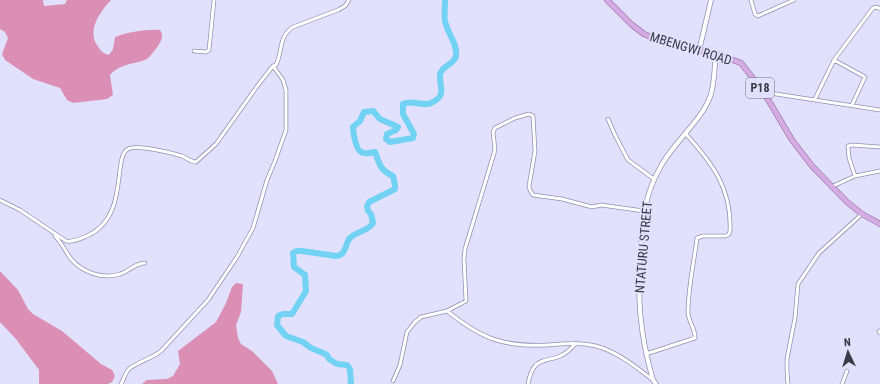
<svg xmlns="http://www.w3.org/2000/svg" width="880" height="384" viewBox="0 0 880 384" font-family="'Roboto Condensed',sans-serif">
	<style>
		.forest { fill: #db8fb5 }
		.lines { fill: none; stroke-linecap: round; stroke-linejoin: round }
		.river { stroke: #71d2f4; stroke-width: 6 }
		.minor-casing { stroke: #9190b2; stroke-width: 4.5 }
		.tertiary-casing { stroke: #9190b2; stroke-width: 5.5 }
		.primary-casing { stroke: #8b609e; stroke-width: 6 }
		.minor { stroke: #fff; stroke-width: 3 }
		.tertiary { stroke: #fff; stroke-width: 4 }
		.primary { stroke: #d4ace1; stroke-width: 5 }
		.labels { text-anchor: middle; stroke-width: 3.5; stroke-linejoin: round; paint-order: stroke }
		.shield { fill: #e1e1fe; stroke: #6c6c7f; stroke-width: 1 }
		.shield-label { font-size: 12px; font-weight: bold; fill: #3a3a48 }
		.street-label { font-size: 13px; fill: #3a3a48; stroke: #e1e1fe }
	</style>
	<rect width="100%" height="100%" fill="#e1e1fe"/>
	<path class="forest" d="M 0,0 L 43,0 L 44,6 L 65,4 L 67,0 L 111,0 C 100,12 87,30 97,45 C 101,51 102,53 109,55 L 113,49 L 115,37 C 128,32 146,29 160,30 C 161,32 162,33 162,36 C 163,41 151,56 147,59 C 133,65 121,63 110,75 L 113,95 L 107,99 L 73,103 L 67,100 L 60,88 L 33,79 L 5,60 L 2,54 L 8,38 L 5,32 L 0,29 Z
		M 0,271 L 18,290 L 28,309 L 33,314 L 62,331 L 101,364 L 112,370 L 115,376 L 112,382 L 108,384 L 39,384 L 39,370 L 16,339 L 0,322 Z
		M 236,283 L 243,284 L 241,312 L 236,325 L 238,338 L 241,344 L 252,351 L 272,371 L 278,384 L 142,384 L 147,380 L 167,379 L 173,376 L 180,364 L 178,351 L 216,322 L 226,303 L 232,287 Z"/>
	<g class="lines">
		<path class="river" d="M 351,384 L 350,369 L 347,365 L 337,364 L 329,359 L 327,355 L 323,353 L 311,348 L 303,342 L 286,336 L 277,325 L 278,316 L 283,314 L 292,314 L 306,291 L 305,275 L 294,267 L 293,253 L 297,251 L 302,251 L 336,256 C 346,255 345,246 349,239 C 355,231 368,232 373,223 L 371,214 L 368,211 L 367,206 L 369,202 L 395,189 L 395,185 L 393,176 C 380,170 380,165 375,152 C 371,153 365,154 361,152 C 356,150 353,132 353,127 L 360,121 L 364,112 L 373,111 L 380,119 L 398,127 L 396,130 L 387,134 L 386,139 L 390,142 L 413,138 L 414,134 L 403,114 L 403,104 C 413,99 423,108 433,102 C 447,94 439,87 440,75 C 441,66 454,65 456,56 C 458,44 447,33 445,21 C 444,19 445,3 445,0"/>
		<defs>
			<path id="minor" d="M 751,0 L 755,14 L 758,16 L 794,0
				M 194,51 L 206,52 L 209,50 L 214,0
				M 834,60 L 865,77 L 852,105
				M 763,92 L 880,110
				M 815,99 L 834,60 L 873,8 L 877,7 L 880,9
				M 608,119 L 615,135 L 628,160 L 654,179
				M 855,176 L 849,158 L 848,146 L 852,145 L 880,147
				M 831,187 L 855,176 L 880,171
				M 0,200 L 20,210 L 66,241 C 74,242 80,239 87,236 C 130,217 112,157 128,149 C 137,144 172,153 182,156 C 187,158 190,162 196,162 L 216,144 L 258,85 L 273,66 L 276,65 C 283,51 278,37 293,27 L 338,10 L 345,6 L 349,0
				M 55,236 C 62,243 65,251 71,259 C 82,272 103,280 120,274 C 128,272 135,263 145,263
				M 447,311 C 482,339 503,347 548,345 C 564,344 580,342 596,346 C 618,352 636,367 653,380
				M 879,331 L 880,333
				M 646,354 L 695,338 C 696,330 688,321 688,312 C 688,287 694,263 697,238 L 703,236 L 726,236 L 729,234 L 730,231 C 732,188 712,163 685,133
				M 393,381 L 400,365 L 407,332 L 415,322 L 421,317 L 447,311 L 466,301 L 464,259 L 465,249 L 495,150 L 493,132 L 495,128 L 515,118 L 529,114 L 533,116 L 535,151 L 529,186 L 530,190 L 533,195 L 562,199 L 592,207 L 601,205 L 644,211
				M 121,384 C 124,379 125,373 129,369 C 137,362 151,359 161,351 L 208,300 L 237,257 L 253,228 L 267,180 L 275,161 L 286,130 L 286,90 L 283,80 L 273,66
				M 528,384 C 529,378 531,371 535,366 C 541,359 550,360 558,357 C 566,354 571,349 576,343
				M 788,384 L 787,371 L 787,359 L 795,318 L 798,284 L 819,253 L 862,214
				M 842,384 L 847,371"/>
			<path id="tertiary" d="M 699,51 L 711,0
				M 656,384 L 653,380 C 639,332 637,295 641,245 C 644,213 645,194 661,166 C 674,142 701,121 710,97 C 715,84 714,68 716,54"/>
			<path id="primary" d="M 607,0 L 631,24 L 644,34 L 658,40 L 716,54 L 741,63 L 763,91 L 792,140 L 812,166 L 847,202 L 862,214 L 880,224"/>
		</defs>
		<use href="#minor" class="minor-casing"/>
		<use href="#tertiary" class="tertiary-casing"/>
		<use href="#primary" class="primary-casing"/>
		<use href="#minor" class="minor"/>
		<use href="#tertiary" class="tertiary"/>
		<use href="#primary" class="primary"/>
	</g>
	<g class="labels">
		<rect class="shield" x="746" y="78" width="28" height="20" rx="3"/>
		<g class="shield-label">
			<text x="760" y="92">P18</text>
		</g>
		<g class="street-label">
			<text transform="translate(691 48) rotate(17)" y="5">MBENGWI ROAD</text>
			<text transform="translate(643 247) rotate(-85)" y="5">NTATURU STREET</text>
		</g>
	</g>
	<g transform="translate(848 352) rotate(356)" stroke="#e1e1fe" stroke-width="3" paint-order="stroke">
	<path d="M0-3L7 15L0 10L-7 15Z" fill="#3a3a48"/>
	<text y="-6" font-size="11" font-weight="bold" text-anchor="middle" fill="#3a3a48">N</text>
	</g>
</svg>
